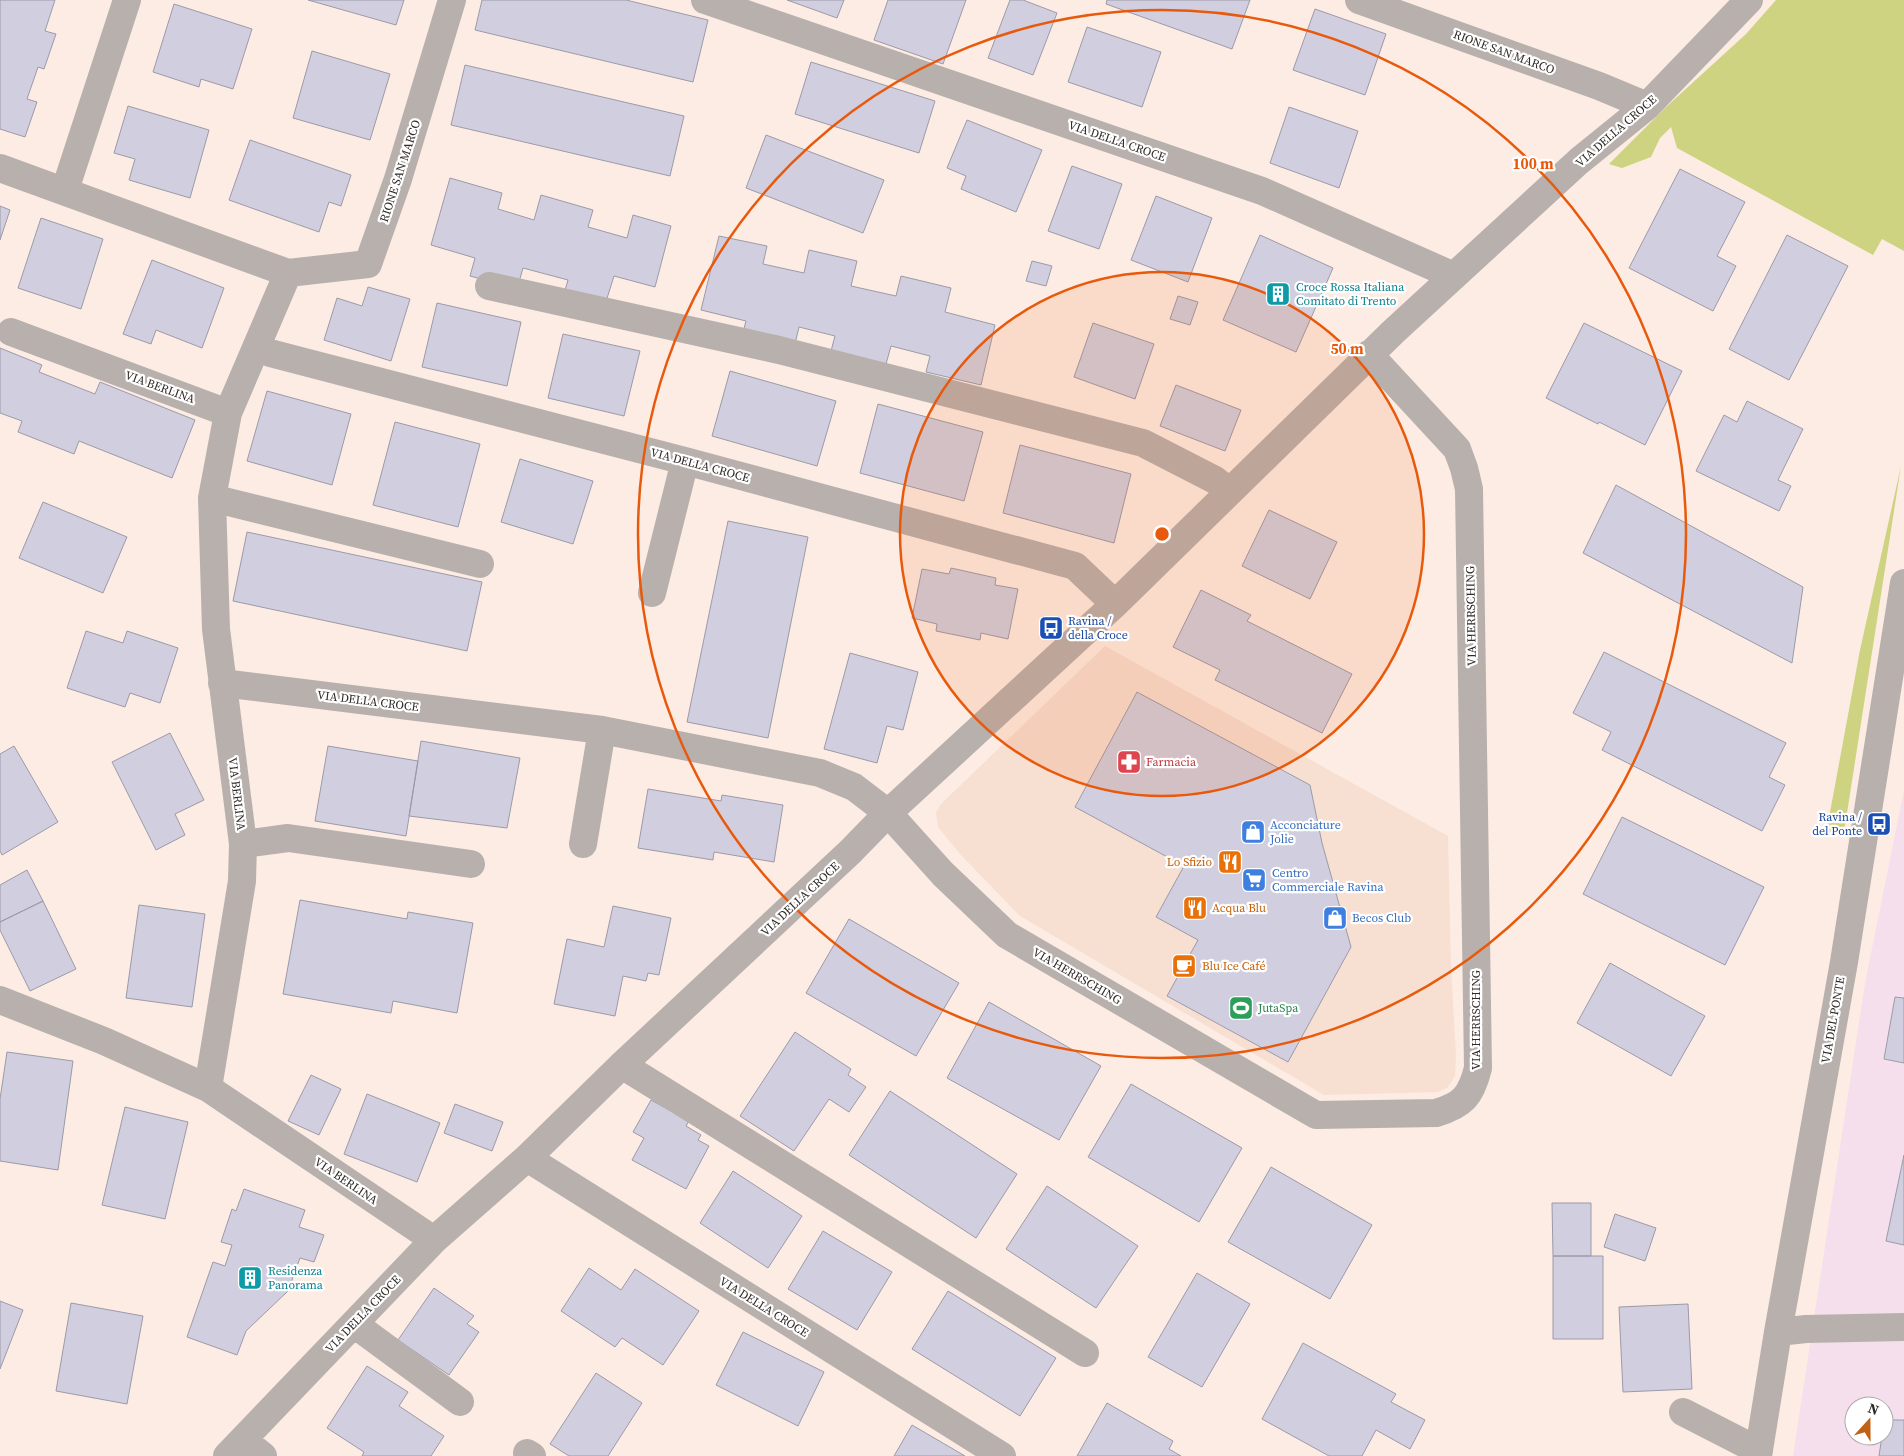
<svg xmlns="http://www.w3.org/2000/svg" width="1904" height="1456" viewBox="0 0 1904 1456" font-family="'Source Serif 4',serif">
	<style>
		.built { fill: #f7dfd2 }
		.industrial { fill: #f5dfec; fill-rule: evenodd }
		.green { fill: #cdd381 }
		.building { fill: #d1cfdf; stroke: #9c9aa9 }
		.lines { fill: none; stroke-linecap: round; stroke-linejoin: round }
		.minor { stroke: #b8b0ad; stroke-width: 28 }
		.ring { fill: none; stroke: #e8590c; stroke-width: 2.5 }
		.labels { text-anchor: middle; stroke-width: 4.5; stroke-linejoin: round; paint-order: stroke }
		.street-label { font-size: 12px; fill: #302a27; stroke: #fff }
		.culture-label { font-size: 12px; fill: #0d838f; stroke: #fff; text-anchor: start }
		.transit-label { font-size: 12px; fill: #164399; stroke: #fff; text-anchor: start }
		.health-label { font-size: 12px; fill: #be3a42; stroke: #fff; text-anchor: start }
		.shop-label { font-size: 12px; fill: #366cbe; stroke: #fff; text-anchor: start }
		.food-label { font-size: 12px; fill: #c56008; stroke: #fff; text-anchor: start }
		.leisure-label { font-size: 12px; fill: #27864d; stroke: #fff; text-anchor: start }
		.centre { fill: #e8590c; stroke: #fff; stroke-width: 2.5 }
		.ring-label { font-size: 15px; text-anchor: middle; font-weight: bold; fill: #e8590c; stroke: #fff; stroke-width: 4.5; stroke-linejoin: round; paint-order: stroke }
	</style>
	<rect width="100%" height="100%" fill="#fdece3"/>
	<path class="built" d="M 1105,646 L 1448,836 L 1451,967 L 1456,1056 L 1455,1076 L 1447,1088 L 1437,1092 L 1324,1095 L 1020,916 L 960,854 L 938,827 L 936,813 L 940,805 Z"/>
	<path class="industrial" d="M 1904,790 L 1904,1456 L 1793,1456 L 1865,983 ZM 1854,1406 L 1884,1406 L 1884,1436 L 1854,1436 Z"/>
	<path class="green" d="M 1776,0 L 1904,0 L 1904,251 L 1882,239 L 1873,255 L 1677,148 L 1671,127 L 1660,138 L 1651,157 L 1622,168 L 1609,164 L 1666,107 L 1746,34 Z
		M 1901,466 L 1845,826 L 1826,834 L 1860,650 Z"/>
	<path class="building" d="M 0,0 L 55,0 L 45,31 L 56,34 L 44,69 L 38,67 L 27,99 L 37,102 L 25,137 L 0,129 Z
		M 308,0 L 404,0 L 396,25 Z
		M 482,0 L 626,0 L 708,20 L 693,82 L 475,30 Z
		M 787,0 L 844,0 L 837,18 Z
		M 888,0 L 966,0 L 943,64 L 874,40 Z
		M 1010,0 L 1023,0 L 1057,13 L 1033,75 L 988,58 Z
		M 1107,0 L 1250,0 L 1232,49 L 1106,4 Z
		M 174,4 L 252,29 L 233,89 L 201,79 L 199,87 L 153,72 Z
		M 1315,9 L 1386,34 L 1365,95 L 1293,70 Z
		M 1087,27 L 1161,52 L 1142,107 L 1068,82 Z
		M 312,51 L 390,74 L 370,140 L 293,118 Z
		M 811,62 L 935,101 L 919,153 L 795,114 Z
		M 465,65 L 684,116 L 670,176 L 451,125 Z
		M 128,106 L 209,130 L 190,198 L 129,180 L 135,159 L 114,153 Z
		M 1289,107 L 1358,131 L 1339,188 L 1270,163 Z
		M 967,120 L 1042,150 L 1016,212 L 961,189 L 966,176 L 947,168 Z
		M 766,135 L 884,180 L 863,233 L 746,188 Z
		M 250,140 L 351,175 L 341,206 L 329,202 L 319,232 L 229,200 Z
		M 1072,166 L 1122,184 L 1099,249 L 1048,231 Z
		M 1680,169 L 1745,202 L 1717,256 L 1736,266 L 1713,311 L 1629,268 Z
		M 450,178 L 502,193 L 498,209 L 534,220 L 541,195 L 593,210 L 588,227 L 627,238 L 633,215 L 671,226 L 655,287 L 614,276 L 604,308 L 563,297 L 568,280 L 523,268 L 517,289 L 470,276 L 475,258 L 431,245 Z
		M 1156,196 L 1212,218 L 1188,282 L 1131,260 Z
		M 0,206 L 10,210 L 0,240 Z
		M 41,218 L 103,239 L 81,309 L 18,288 Z
		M 1260,235 L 1333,268 L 1296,352 L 1223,320 Z
		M 1787,235 L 1848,266 L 1789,380 L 1729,349 Z
		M 719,236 L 767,246 L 763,264 L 804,273 L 809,250 L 857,261 L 851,286 L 896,296 L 901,276 L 951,288 L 945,312 L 995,325 L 981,385 L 926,372 L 930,356 L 891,346 L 886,364 L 831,351 L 835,336 L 799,327 L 794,348 L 742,336 L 746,321 L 701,310 Z
		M 152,260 L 224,288 L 202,348 L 156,330 L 151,344 L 123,334 Z
		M 1032,261 L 1052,266 L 1046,286 L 1026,281 Z
		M 368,287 L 410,299 L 391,361 L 324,340 L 337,298 L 362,306 Z
		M 1178,296 L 1198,302 L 1190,325 L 1170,319 Z
		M 437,303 L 521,322 L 507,386 L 422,367 Z
		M 1093,323 L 1154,344 L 1135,399 L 1074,377 Z
		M 1584,323 L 1682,371 L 1645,445 L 1599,422 L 1598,424 L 1546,398 Z
		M 563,334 L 640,351 L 624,416 L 548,398 Z
		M 0,348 L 42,365 L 39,372 L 95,394 L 100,382 L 195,420 L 172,478 L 79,441 L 74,454 L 18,432 L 22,421 L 0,413 Z
		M 730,371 L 836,401 L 817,466 L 712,436 Z
		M 1176,385 L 1241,410 L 1225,451 L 1160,426 Z
		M 267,391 L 351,414 L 332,485 L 247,461 Z
		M 1747,401 L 1803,429 L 1778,480 L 1791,486 L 1779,511 L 1696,471 L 1724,415 L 1737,422 Z
		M 878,404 L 983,432 L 964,501 L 860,473 Z
		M 395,422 L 480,444 L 458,527 L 373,505 Z
		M 1020,445 L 1131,474 L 1114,543 L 1003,513 Z
		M 520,459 L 593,481 L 573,544 L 501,522 Z
		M 1616,485 L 1803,587 L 1792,663 L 1583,553 Z
		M 43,502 L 127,537 L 103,593 L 19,558 Z
		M 1269,510 L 1337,542 L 1310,599 L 1242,566 Z
		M 728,521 L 808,537 L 768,738 L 687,722 Z
		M 247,532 L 482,582 L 467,651 L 233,601 Z
		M 951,568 L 996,578 L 995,585 L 1018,589 L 1008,639 L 981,633 L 980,640 L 936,631 L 937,624 L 912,618 L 922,569 L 949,574 Z
		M 1201,590 L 1251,615 L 1247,621 L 1352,674 L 1322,733 L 1215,680 L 1220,670 L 1173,647 Z
		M 86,631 L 123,643 L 127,631 L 178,648 L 160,703 L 130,693 L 125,707 L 67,688 Z
		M 1604,652 L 1786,743 L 1769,777 L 1785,785 L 1762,831 L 1602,750 L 1611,732 L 1573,713 Z
		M 850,653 L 918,672 L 903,730 L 887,726 L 877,763 L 824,749 Z
		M 1137,692 L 1310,785 L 1322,843 L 1351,947 L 1288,1062 L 1167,996 L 1198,940 L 1156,917 L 1184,866 L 1075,807 Z
		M 170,733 L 204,800 L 175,814 L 185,835 L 156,850 L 112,762 Z
		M 421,741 L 520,758 L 507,828 L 409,816 Z
		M 14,746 L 58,822 L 2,855 L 0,851 L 0,754 Z
		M 328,746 L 418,761 L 406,836 L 315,821 Z
		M 648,789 L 721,801 L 722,795 L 783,805 L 774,862 L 714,852 L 713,860 L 638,848 Z
		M 1622,817 L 1764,887 L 1725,965 L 1583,894 Z
		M 27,870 L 43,901 L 0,922 L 0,885 Z
		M 300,900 L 407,919 L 408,912 L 473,923 L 457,1013 L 393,1001 L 391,1013 L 283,994 Z
		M 43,901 L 76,969 L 30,991 L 0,930 L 0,922 Z
		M 139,905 L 205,914 L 192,1007 L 126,998 Z
		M 613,906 L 671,918 L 659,975 L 648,973 L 646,981 L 623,976 L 615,1016 L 554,1004 L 567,939 L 604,947 Z
		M 849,919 L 959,983 L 916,1056 L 806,993 Z
		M 1610,963 L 1705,1016 L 1671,1076 L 1577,1023 Z
		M 1895,997 L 1904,998 L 1904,1063 L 1884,1059 Z
		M 989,1002 L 1101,1066 L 1059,1140 L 947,1078 Z
		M 795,1032 L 851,1069 L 848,1075 L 866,1087 L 849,1112 L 829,1099 L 794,1151 L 740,1116 Z
		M 7,1052 L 73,1061 L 58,1170 L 0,1161 L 0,1099 Z
		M 311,1075 L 341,1089 L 319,1135 L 288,1121 Z
		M 1131,1084 L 1242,1148 L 1199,1222 L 1088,1157 Z
		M 890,1091 L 1017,1174 L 976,1238 L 849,1155 Z
		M 367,1094 L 440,1123 L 417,1182 L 344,1154 Z
		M 651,1100 L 689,1121 L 686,1126 L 701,1135 L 698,1140 L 709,1146 L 686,1189 L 632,1160 L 644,1138 L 633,1132 Z
		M 455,1104 L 503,1122 L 492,1151 L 444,1133 Z
		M 125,1107 L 188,1122 L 165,1219 L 102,1205 Z
		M 1904,1155 L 1904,1245 L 1886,1241 Z
		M 1271,1167 L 1372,1225 L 1330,1299 L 1228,1242 Z
		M 733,1171 L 802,1216 L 768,1268 L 700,1223 Z
		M 1047,1186 L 1138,1246 L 1096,1308 L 1006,1249 Z
		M 244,1189 L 305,1210 L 299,1227 L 324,1235 L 314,1262 L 300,1258 L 288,1291 L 246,1331 L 237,1355 L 187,1337 L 213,1262 L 225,1266 L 232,1245 L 221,1242 L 232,1209 L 236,1211 Z
		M 1552,1203 L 1591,1203 L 1591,1256 L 1553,1256 Z
		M 1615,1214 L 1656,1228 L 1645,1261 L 1604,1247 Z
		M 823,1231 L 892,1272 L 857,1330 L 788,1289 Z
		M 1553,1256 L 1603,1256 L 1603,1339 L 1553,1339 Z
		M 589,1268 L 621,1290 L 635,1269 L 699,1311 L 663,1365 L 622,1338 L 615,1347 L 561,1311 Z
		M 1197,1273 L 1250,1304 L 1202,1387 L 1148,1357 Z
		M 434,1288 L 474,1316 L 467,1324 L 479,1332 L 449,1375 L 398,1340 Z
		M 948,1291 L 1056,1358 L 1020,1416 L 912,1349 Z
		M 0,1301 L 23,1310 L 0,1369 Z
		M 71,1303 L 143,1316 L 127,1404 L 56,1391 Z
		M 1688,1304 L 1692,1389 L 1623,1392 L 1619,1307 Z
		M 743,1332 L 824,1372 L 798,1426 L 716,1385 Z
		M 1303,1343 L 1396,1394 L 1391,1402 L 1425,1420 L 1410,1449 L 1376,1430 L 1362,1456 L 1329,1456 L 1262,1419 Z
		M 367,1366 L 408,1392 L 399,1406 L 444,1436 L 431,1456 L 362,1456 L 364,1452 L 327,1428 Z
		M 596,1373 L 642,1403 L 608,1456 L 569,1456 L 550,1444 Z
		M 1107,1403 L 1173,1441 L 1169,1449 L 1181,1456 L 1077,1456 Z
		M 1884,1420 L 1904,1420 L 1904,1456 L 1879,1456 L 1882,1436 L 1884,1436 Z
		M 912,1425 L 965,1456 L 894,1456 Z"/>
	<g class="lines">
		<path class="minor" d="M 705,0 L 1262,191 L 1454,276
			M 1359,0 L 1599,86 L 1647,106
			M 0,168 L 288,273 L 368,264 L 398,179 L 452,0
			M 65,190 L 127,0
			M 489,286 L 779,350 L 1143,443 L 1215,480 L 1229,491
			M 11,332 L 228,413
			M 270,353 L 685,461 L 1075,566 L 1115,604
			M 212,498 L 480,564
			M 652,593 L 685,461
			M 222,683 L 602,730 L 820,773 L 854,787 L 888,813 L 943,874 L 1007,935 L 1316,1115 L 1436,1113 C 1463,1105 1471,1096 1478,1068 L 1469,489 L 1464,468 L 1457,449 L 1369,354
			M 243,844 L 288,838 L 471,864
			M 583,844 L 602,730
			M 0,1000 L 104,1041 L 208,1088 L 434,1240
			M 622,1065 L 1085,1353
			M 208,1088 L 242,881 L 243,844 L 216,629 L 212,498 L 228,413 L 288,273
			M 527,1158 L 1002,1456
			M 354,1324 L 460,1402
			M 1778,1332 L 1806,1329 L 1904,1327
			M 1683,1412 L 1759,1451
			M 243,1440 L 263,1456
			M 527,1453 L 532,1456
			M 227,1456 L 434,1240 L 527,1158 L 622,1065 L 850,852 L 888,813 L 1115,604 L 1393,332 L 1579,161 L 1647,106 L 1749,0
			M 1758,1456 L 1778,1332 L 1844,962 L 1904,583"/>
	</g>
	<circle cx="1162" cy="534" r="262" fill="#e8590c" fill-opacity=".12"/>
	<g class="ring">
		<circle cx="1162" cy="534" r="262"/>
		<circle cx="1162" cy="534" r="524"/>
	</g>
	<defs>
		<symbol id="building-square" viewBox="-11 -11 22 22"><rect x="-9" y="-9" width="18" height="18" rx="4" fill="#0f9aa8" stroke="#fff"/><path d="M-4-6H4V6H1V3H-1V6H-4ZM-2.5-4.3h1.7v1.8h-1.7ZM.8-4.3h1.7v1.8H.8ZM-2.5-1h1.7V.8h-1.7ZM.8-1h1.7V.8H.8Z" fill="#fff"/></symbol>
		<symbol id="bus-square" viewBox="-11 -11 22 22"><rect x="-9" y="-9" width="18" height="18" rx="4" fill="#1a4fb4" stroke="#fff"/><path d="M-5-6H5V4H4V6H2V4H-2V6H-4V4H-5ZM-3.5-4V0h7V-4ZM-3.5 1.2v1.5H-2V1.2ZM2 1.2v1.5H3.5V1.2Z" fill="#fff"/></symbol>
		<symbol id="pharmacy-square" viewBox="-11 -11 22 22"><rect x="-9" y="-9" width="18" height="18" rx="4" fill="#e0444e" stroke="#fff"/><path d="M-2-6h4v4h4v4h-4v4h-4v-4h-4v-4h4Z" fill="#fff"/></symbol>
		<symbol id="shop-square" viewBox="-11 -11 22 22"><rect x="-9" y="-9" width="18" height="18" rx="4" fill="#3f7fe0" stroke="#fff"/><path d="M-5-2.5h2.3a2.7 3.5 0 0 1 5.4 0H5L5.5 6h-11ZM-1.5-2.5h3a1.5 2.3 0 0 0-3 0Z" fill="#fff"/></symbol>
		<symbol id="restaurant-square" viewBox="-11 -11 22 22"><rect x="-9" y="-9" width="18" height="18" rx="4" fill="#e8710a" stroke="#fff"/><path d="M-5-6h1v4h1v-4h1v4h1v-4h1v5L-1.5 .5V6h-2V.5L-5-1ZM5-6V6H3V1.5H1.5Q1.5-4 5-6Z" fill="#fff"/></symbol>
		<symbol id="supermarket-square" viewBox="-11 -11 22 22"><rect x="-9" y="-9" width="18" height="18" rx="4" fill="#3f7fe0" stroke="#fff"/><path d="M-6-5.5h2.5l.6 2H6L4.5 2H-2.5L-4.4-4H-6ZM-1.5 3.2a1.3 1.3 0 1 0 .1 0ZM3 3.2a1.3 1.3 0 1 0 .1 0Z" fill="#fff"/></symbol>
		<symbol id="cafe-square" viewBox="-11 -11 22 22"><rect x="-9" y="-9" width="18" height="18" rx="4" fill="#e8710a" stroke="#fff"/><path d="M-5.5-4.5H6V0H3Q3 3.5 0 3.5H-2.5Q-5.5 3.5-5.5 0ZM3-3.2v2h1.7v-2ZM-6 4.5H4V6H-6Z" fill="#fff"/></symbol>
		<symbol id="stadium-square" viewBox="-11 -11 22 22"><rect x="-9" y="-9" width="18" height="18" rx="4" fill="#2e9e5b" stroke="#fff"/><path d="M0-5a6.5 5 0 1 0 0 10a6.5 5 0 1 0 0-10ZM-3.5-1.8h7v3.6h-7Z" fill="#fff"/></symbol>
	</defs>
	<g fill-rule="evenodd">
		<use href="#building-square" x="1264" y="280" width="28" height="28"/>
		<use href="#bus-square" x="1037" y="614" width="28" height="28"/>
		<use href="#pharmacy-square" x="1115" y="748" width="28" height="28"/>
		<use href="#bus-square" x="1865" y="810" width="28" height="28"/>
		<use href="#shop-square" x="1239" y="818" width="28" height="28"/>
		<use href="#restaurant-square" x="1216" y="848" width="28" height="28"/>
		<use href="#supermarket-square" x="1240" y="866" width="28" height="28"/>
		<use href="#restaurant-square" x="1181" y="894" width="28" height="28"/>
		<use href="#shop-square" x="1321" y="904" width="28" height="28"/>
		<use href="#cafe-square" x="1170" y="952" width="28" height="28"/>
		<use href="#stadium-square" x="1227" y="994" width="28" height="28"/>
		<use href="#building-square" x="236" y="1264" width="28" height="28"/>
	</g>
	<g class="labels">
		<g class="street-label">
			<text transform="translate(1504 52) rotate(20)" y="4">RIONE SAN MARCO</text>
			<text transform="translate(1616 131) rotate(-41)" y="4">VIA DELLA CROCE</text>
			<text transform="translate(1117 141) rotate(19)" y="4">VIA DELLA CROCE</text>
			<text transform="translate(400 171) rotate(-72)" y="4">RIONE SAN MARCO</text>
			<text transform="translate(160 387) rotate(20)" y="4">VIA BERLINA</text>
			<text transform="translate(700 465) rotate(15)" y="4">VIA DELLA CROCE</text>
			<text transform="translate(1471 616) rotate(-91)" y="4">VIA HERRSCHING</text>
			<text transform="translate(368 701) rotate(7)" y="4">VIA DELLA CROCE</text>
			<text transform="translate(237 794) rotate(83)" y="4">VIA BERLINA</text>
			<text transform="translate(800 899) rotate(-43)" y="4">VIA DELLA CROCE</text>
			<text transform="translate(1077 976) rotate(30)" y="4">VIA HERRSCHING</text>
			<text transform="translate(1476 1020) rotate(-90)" y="4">VIA HERRSCHING</text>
			<text transform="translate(1833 1020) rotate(-80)" y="4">VIA DEL PONTE</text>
			<text transform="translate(346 1181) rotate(34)" y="4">VIA BERLINA</text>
			<text transform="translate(764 1307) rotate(32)" y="4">VIA DELLA CROCE</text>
			<text transform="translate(363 1314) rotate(-46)" y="4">VIA DELLA CROCE</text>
		</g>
		<g class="culture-label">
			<text x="1296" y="291">Croce Rossa Italiana<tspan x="1296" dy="14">Comitato di Trento</tspan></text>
			<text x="268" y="1275">Residenza<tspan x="268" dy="14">Panorama</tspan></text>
		</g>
		<g class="transit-label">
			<text x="1068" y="625">Ravina /<tspan x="1068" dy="14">della Croce</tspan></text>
			<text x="1862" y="821" text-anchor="end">Ravina /<tspan x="1862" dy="14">del Ponte</tspan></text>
		</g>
		<g class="health-label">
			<text x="1146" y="766">Farmacia</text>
		</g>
		<g class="shop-label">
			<text x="1270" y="829">Acconciature<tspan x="1270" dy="14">Jolie</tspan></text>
			<text x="1272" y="877">Centro<tspan x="1272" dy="14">Commerciale Ravina</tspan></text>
			<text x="1352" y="922">Becos Club</text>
		</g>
		<g class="food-label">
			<text x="1212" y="866" text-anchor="end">Lo Sfizio</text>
			<text x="1212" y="912">Acqua Blu</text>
			<text x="1202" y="970">Blu Ice Café</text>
		</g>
		<g class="leisure-label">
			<text x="1258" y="1012">JutaSpa</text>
		</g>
	</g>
	<circle cx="1162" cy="534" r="8" class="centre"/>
	<g class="ring-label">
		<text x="1533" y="169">100 m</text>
		<text x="1347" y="354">50 m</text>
	</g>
	<g transform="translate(1869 1421) rotate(21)"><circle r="24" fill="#ffffff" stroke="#acaaa9"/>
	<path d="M0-4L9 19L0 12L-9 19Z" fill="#bf6215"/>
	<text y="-8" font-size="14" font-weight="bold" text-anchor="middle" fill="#302a27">N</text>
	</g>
</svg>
